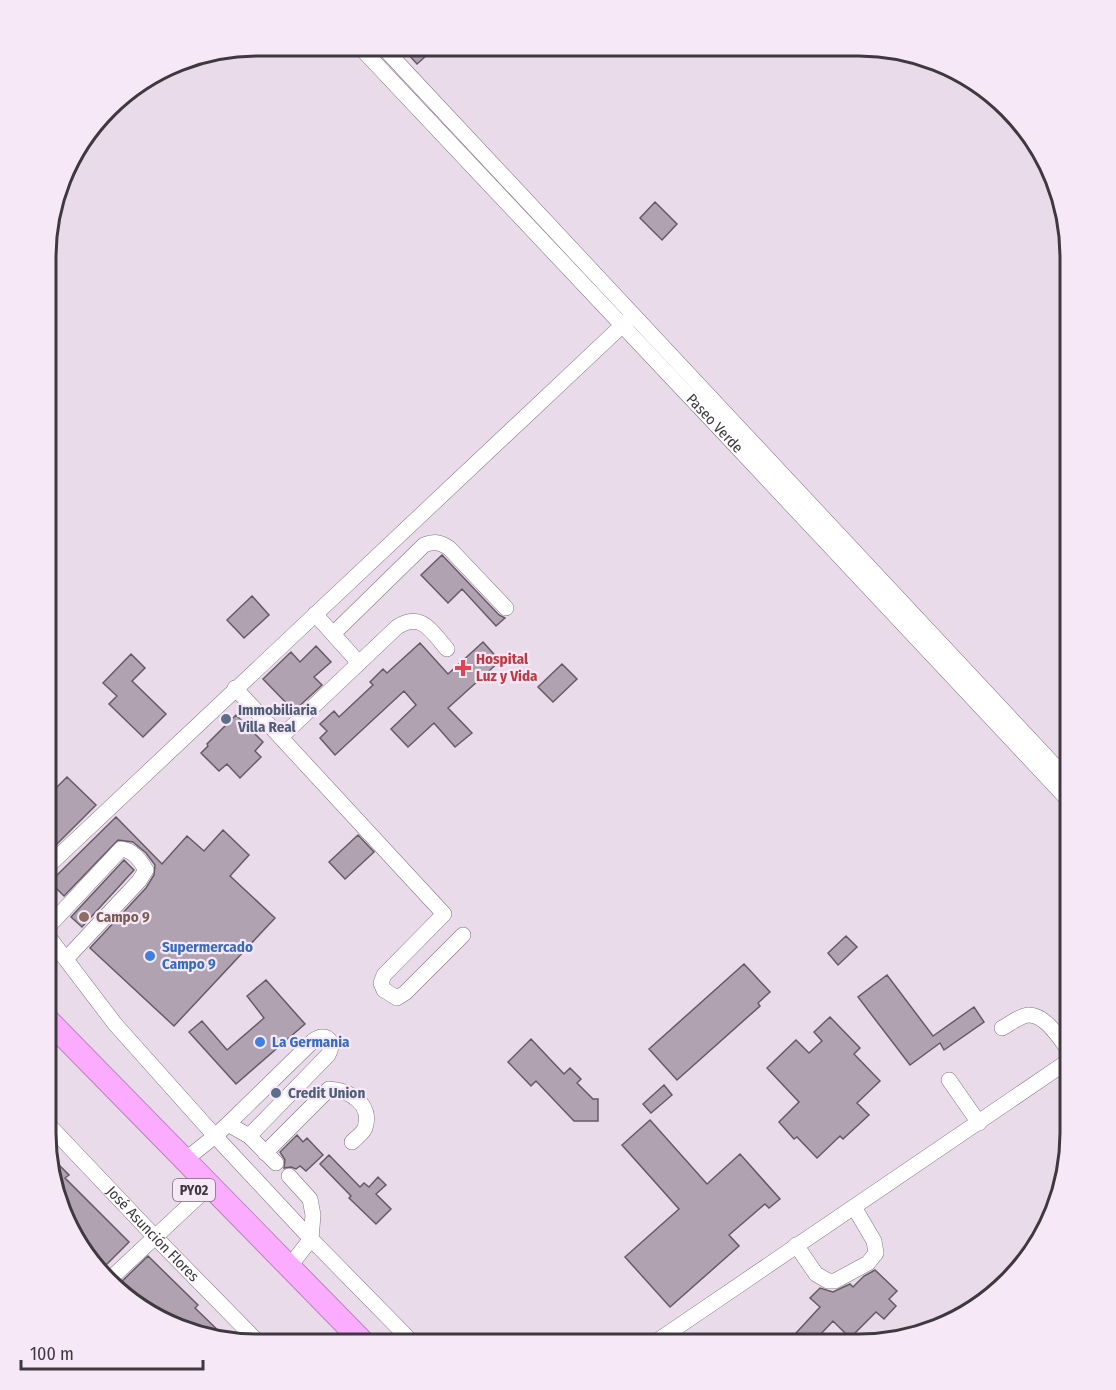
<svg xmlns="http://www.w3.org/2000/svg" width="1116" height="1390" viewBox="0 0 1116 1390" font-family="'Fira Sans Condensed',sans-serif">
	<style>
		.building { fill: #b0a2b1; stroke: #675a67; stroke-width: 1.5 }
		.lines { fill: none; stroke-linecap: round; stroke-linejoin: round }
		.minor-casing { stroke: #807381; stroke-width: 16 }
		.highway-casing { stroke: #ba83bb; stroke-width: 24 }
		.minor { stroke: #fff; stroke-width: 15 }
		.highway { stroke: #fcacfe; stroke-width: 22 }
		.health-dot { fill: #e0444e; stroke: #f7e8f8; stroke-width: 2 }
		.service-dot { fill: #5c6f8a; stroke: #f7e8f8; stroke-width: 2 }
		.education-dot { fill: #8d6e63; stroke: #f7e8f8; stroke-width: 2 }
		.shop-dot { fill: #3f7fe0; stroke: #f7e8f8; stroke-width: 2 }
		.labels { text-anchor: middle; stroke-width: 4.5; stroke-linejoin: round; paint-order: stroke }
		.shield { fill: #f7e8f8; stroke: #766d76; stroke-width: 1.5 }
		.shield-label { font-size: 14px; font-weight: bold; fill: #3e383f }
		.street-label { font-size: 15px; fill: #3e383f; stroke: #f7e8f8 }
		.health-label { font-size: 15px; font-weight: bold; fill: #be3a42; stroke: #f7e8f8; text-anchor: start }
		.service-label { font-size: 15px; font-weight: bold; fill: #4e5e75; stroke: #f7e8f8; text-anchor: start }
		.education-label { font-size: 15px; font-weight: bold; fill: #785e54; stroke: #f7e8f8; text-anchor: start }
		.shop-label { font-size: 15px; font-weight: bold; fill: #366cbe; stroke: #f7e8f8; text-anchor: start }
		.rim { fill: none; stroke: #3e383f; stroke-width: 3 }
	</style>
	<rect width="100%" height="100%" fill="#eadbea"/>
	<path class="building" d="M 400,45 L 437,46 L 417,64 Z
		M 655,202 L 677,224 L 662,240 L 640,218 Z
		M 442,555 L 499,615 L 505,618 L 496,626 L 462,589 L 448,603 L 421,575 Z
		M 252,596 L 269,615 L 244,638 L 227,620 Z
		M 483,642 L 500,661 L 448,708 L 472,733 L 455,747 L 434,723 L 408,747 L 391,729 L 416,705 L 404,691 L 335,755 L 320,738 L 327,731 L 320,724 L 334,711 L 339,717 L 373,685 L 370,682 L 383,669 L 387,673 L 420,643 L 448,674 Z
		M 316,646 L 331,662 L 314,677 L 322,685 L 294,711 L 263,679 L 291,652 L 300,662 Z
		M 131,654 L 145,668 L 132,681 L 166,714 L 143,737 L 109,704 L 117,696 L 103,683 Z
		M 562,664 L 577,679 L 553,702 L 538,687 Z
		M 236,715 L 263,742 L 255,751 L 261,757 L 240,778 L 227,764 L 219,771 L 201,753 L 208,746 L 207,744 Z
		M 67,777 L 96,805 L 46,855 L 46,798 Z
		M 116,817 L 162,864 L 187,836 L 204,851 L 223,830 L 249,855 L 230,876 L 275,918 L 174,1026 L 90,948 L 146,888 L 154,875 L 155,865 L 146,853 L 133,842 L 118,840 L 64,896 L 50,882 Z
		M 358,835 L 374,852 L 345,879 L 329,862 Z
		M 124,860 L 134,870 L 82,927 L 71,917 Z
		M 846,936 L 857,947 L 838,965 L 828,953 Z
		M 744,964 L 770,992 L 758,1003 L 760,1006 L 677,1080 L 649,1049 Z
		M 887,975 L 933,1036 L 974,1007 L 984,1022 L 944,1050 L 940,1043 L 910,1065 L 858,997 Z
		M 266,980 L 305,1024 L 236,1084 L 189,1032 L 202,1021 L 227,1050 L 264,1018 L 247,996 Z
		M 830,1017 L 860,1048 L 854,1054 L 880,1081 L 857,1103 L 869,1115 L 843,1139 L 840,1136 L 817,1158 L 797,1137 L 794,1139 L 779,1122 L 799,1102 L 767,1068 L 796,1040 L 809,1053 L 822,1041 L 814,1032 Z
		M 531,1039 L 564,1074 L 570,1068 L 581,1079 L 577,1083 L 593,1099 L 598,1099 L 598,1121 L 574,1121 L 536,1081 L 531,1086 L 508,1062 Z
		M 664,1085 L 672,1095 L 651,1113 L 643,1104 Z
		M 650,1120 L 707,1184 L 740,1154 L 780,1199 L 769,1208 L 765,1204 L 729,1235 L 739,1246 L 670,1307 L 625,1257 L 679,1209 L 622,1145 Z
		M 297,1135 L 303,1142 L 307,1138 L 323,1155 L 306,1171 L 300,1166 L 296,1169 L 291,1167 L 284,1168 L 285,1160 L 280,1152 Z
		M 329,1155 L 360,1187 L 364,1183 L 369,1187 L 378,1177 L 386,1185 L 376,1194 L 391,1209 L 376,1224 L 349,1198 L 351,1196 L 320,1164 Z
		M 51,1157 L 69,1175 L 65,1178 L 129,1242 L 102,1269 L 84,1251 L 87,1248 L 71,1232 Z
		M 148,1256 L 198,1305 L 195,1308 L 228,1340 L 139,1310 L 117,1286 Z
		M 875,1270 L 897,1291 L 889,1299 L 896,1306 L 884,1319 L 876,1312 L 850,1338 L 833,1321 L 816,1339 L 822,1345 L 785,1345 L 820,1307 L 810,1298 L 820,1288 L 833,1292 L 850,1284 L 853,1287 L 864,1276 Z"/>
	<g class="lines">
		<defs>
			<g id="minor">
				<path id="s1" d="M 358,45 C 595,298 835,549 1071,803"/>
				<path d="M 381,45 L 1071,783"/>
				<path d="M 315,614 L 359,663"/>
				<path d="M 333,634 L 424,545 C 434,541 440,542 449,548 L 506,608"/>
				<path d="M 235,688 L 444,914 L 384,975 L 381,983 L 384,990 L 397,998 L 405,993 L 463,935"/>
				<path d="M 281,737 L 397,627 C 422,611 432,632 447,649"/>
				<path d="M 46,868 L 629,319"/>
				<path d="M 45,930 L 121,849 C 133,850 140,860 146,870 L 139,881 L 66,959"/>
				<path d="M 45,932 L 115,1024 L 215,1136 L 185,1160"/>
				<path d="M 1002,1028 C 1010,1024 1019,1016 1028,1015 C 1046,1014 1061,1041 1071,1053"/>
				<path d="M 949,1080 L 979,1123"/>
				<path id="s2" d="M 45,1121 L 155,1237 L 261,1345"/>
				<path d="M 228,1124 L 313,1041 C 326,1031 336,1041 328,1055 L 249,1136"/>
				<path d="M 265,1153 L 329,1089 C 349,1090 373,1104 365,1128 C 363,1133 356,1138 352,1142"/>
				<path d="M 276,1163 L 249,1136 L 228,1124 L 215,1136 L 311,1239 L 415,1345"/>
				<path d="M 796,1245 L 816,1274 L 828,1281 L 835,1281 L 868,1263 L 876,1253 L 874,1241 L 854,1207"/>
				<path d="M 289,1267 L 311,1239 L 313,1215 L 310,1199 L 289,1176"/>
				<path d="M 110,1279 L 200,1195"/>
				<path d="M 651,1345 L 1071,1059"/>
			</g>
			<path id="highway" d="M 45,1017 L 366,1345"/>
		</defs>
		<use href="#minor" class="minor-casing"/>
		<use href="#highway" class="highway-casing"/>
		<use href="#minor" class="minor"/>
		<use href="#highway" class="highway"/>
	</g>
	<path class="health-dot" d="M460 659h6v6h6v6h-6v6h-6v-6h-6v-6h6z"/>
	<g class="service-dot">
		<circle cx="226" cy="719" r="6"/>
		<circle cx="276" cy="1093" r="6"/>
	</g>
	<circle class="education-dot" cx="84" cy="917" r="6"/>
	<g class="shop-dot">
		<circle cx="150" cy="956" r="6"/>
		<circle cx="260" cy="1042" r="6"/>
	</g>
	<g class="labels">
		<rect class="shield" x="173" y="1179" width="42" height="22" rx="4.5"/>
		<g class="shield-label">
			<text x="194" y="1195">PY02</text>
		</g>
		<g class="street-label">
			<text dy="5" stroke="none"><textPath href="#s1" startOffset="520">Paseo Verde</textPath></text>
			<text dy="5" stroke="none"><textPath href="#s2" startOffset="156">José Asunción Flores</textPath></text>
		</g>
		<g class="health-label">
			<text x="476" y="664">Hospital<tspan x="476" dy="17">Luz y Vida</tspan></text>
		</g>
		<g class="service-label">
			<text x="238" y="715">Immobiliaria<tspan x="238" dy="17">Villa Real</tspan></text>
			<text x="288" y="1098">Credit Union</text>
		</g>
		<g class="education-label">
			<text x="96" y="922">Campo 9</text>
		</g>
		<g class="shop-label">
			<text x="162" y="952">Supermercado<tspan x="162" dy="17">Campo 9</tspan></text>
			<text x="272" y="1047">La Germania</text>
		</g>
	</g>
	<path d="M0 0H1116V1390H0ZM257 56H859A201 201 0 0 1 1060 257V1133A201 201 0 0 1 859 1334H257A201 201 0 0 1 56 1133V257A201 201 0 0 1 257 56Z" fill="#f7e8f8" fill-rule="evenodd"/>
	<path class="rim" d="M257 56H859A201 201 0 0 1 1060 257V1133A201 201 0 0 1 859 1334H257A201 201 0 0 1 56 1133V257A201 201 0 0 1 257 56Z"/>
	<path d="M21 1360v9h182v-9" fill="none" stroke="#3e383f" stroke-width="3"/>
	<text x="30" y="1360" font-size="18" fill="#3e383f" stroke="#f7e8f8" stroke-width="4.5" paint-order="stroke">100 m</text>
</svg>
